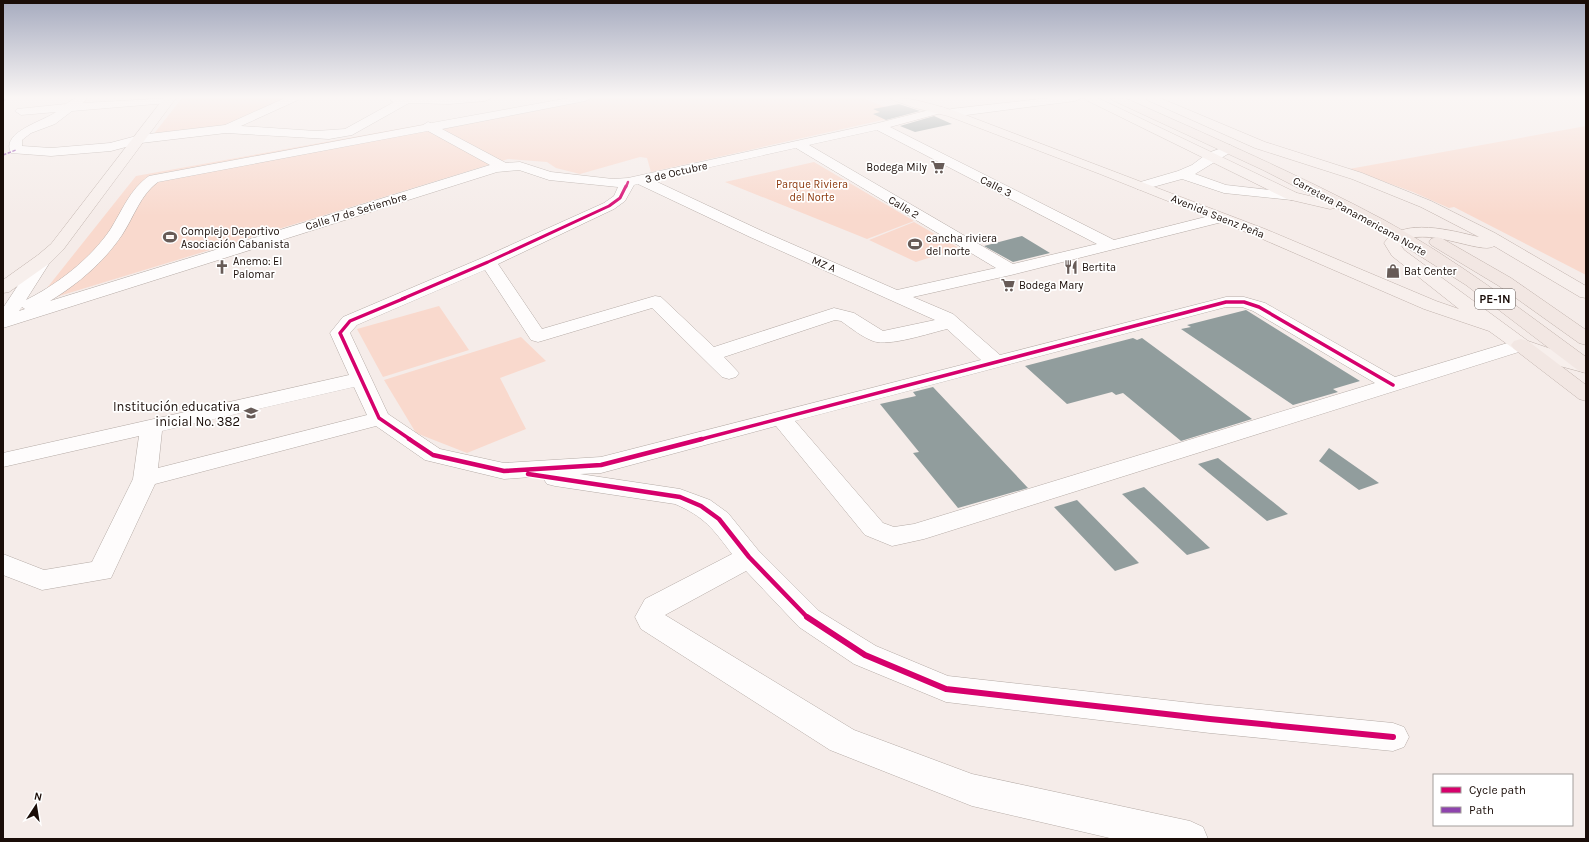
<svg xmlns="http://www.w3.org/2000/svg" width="1589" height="842" viewBox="0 0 1589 842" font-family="Karla,sans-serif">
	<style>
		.green { fill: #f9d9cd }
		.building { fill: #919d9d }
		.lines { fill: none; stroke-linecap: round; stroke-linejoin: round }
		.minor-casing { stroke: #b5aba6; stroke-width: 1 }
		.major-casing { stroke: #c0b2ac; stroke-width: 1 }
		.highway-casing { stroke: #c0b2ac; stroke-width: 1 }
		.minor { fill: #fefcfc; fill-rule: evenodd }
		.major { fill: #f7efec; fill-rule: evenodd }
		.highway { fill: #f2e7e3; fill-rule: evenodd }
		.quiet { stroke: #8e44ad; stroke-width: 1.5; stroke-dasharray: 3.5 1.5; stroke-linecap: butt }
		.cycleway-far4-casing { stroke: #fff; stroke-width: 4 }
		.cycleway-far3-casing { stroke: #fff; stroke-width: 5 }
		.cycleway-far2-casing { stroke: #fff; stroke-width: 6 }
		.cycleway-far1-casing { stroke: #fff; stroke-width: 7 }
		.cycleway-casing { stroke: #fff; stroke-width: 8 }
		.cycleway-far4 { stroke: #d6006c; stroke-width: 2.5 }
		.cycleway-far3 { stroke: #d6006c; stroke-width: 3 }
		.cycleway-far2 { stroke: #d6006c; stroke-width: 3.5 }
		.cycleway-far1 { stroke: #d6006c; stroke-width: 4.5 }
		.cycleway { stroke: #d6006c; stroke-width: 6 }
		.labels { text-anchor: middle; stroke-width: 3.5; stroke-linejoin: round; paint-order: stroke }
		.far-poi-label { font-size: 11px; fill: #1a0d08; stroke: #fff; text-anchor: start }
		.far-street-label { font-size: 11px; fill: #1a0d08; stroke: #fff }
		.far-park-label { font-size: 11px; fill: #8b360a; stroke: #fff }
		.shield { fill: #fff; stroke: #5f5652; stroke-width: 1 }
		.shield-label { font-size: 12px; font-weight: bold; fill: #1a0d08 }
		.poi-label { font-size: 13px; fill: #1a0d08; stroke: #fff; text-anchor: end }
	</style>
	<rect width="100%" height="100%" fill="#f5ece9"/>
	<path class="green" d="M 182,98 L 287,98 L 223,127 L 153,135 Z
		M 571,98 L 863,98 L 905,115 L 651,172 L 647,158 L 640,157 L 580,174 L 556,168 L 547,162 L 508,159 L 46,300 L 39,298 L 136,176 Z
		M 1586,126 L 1586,275 L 1454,207 L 1449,208 L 1413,192 L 1349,169 Z
		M 814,162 L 914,221 L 867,239 L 725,182 Z
		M 914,222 L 959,248 L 916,262 L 869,240 Z
		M 439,306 L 469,350 L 383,377 L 357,329 Z
		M 521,337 L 546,361 L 500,378 L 526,429 L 467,453 L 416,433 L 384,380 Z"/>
	<path class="building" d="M 899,104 L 920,111 L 886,120 L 873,114 L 880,112 L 873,109 Z
		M 934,116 L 952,124 L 915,132 L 900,126 Z
		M 1022,236 L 1050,253 L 1013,262 L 984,246 Z
		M 1246,310 L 1331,363 L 1360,381 L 1333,389 L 1338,392 L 1293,405 L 1181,329 L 1191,327 L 1187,325 Z
		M 1133,338 L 1137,340 L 1142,338 L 1252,419 L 1181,441 L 1123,393 L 1116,395 L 1112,392 L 1067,404 L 1025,366 Z
		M 933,387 L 982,439 L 1028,488 L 958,508 L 913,453 L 919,452 L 880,404 L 916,396 L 913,392 Z
		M 1329,448 L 1379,483 L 1359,490 L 1319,461 Z
		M 1218,458 L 1288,514 L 1267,521 L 1198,464 Z
		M 1144,487 L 1210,548 L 1187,555 L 1122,494 Z
		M 1077,500 L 1139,563 L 1115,571 L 1054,507 Z"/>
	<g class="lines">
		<defs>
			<path id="minor" d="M 75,98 L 87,98 L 83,103 L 172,98 L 174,100 L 168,103 L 72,111 L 55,124 L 31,133 L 22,140 L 22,146 L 51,148 L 110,143 L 140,135 L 225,125 L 285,98 L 300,98 L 298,100 L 241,126 L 316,131 L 345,129 L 394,102 L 391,101 L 390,98 L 491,98 L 485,101 L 449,104 L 409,103 L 352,135 L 329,139 L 226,133 L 141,143 L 111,151 L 51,156 L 11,153 C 0,132 44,121 56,112 L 21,115 L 15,111 L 17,109 L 66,104 Z
				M 569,98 L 591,98 L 585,101 L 442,129 L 506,163 L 520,162 L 551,172 L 613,179 L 628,178 L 878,123 L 941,107 L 945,108 L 947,110 L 945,112 L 890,127 L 1114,240 L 1221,213 L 1226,215 L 1229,218 L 1226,221 L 1011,275 L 913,297 L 953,314 L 1000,355 L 1226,297 L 1244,297 L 1265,303 L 1395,377 L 1514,341 L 1521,339 L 1528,341 L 1531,345 L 1528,349 L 924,539 L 892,546 L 865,535 L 776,426 L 601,473 L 580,474 L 680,489 L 710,500 L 728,513 L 758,550 L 819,611 L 876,646 L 948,676 L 1210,705 L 1393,723 L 1404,727 L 1409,737 L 1404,747 L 1393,751 L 1210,733 L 946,702 L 854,664 L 799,627 L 746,571 L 665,615 L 854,730 L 972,774 L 1190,821 L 1203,827 L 1208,839 L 1114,839 L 972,806 L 830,750 L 641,629 L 635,617 L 645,599 L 732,554 C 713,529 705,517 675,504 L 555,486 L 547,484 L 543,478 L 544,476 L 504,479 L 425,460 L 376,426 L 155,484 L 111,578 L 42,590 L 3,575 L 3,554 L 44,570 L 92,562 L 133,479 L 139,436 L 3,467 L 3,453 L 349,375 L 330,333 L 343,317 L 482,258 L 604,203 L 614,196 L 618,187 L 549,180 L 519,170 L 497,172 L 3,328 L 3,308 L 38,255 L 44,254 L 50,255 L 52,259 L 26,300 C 58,284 90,259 110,230 C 122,211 130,189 149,176 L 423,125 L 428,122 L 431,123 ZM 877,130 L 1097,244 L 1013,264 L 809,145 ZM 428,131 L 490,165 L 50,301 C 78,284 104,262 122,235 C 134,217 140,195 158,182 ZM 796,148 L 996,268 L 897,290 L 762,231 L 653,180 ZM 638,184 L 750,237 L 935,320 L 883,331 L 854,313 L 834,308 L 714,347 L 661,297 L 655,296 L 542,329 L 498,264 L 614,209 L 625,201 L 634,185 ZM 485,270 L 531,340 L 538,342 L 545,340 L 652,308 L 722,377 L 729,379 L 736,377 L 739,373 L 724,357 L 835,320 L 841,321 C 851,328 862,337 873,341 C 889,347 930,333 947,329 L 981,360 L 601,457 L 504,463 L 440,449 L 388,414 L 350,333 L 357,325 ZM 22,307 L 25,309 L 19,311 ZM 1226,307 L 1242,307 L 1253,311 L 1375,383 L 914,524 L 894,527 L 883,523 L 795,421 ZM 354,387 L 367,415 L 158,468 L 162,431 Z
				M 1050,98 L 1081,98 L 1075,101 L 951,117 L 945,113 L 951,109 Z
				M 1230,145 L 1236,149 L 1195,174 L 1226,185 L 1297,193 L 1299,196 L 1297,199 L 1292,200 L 1224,193 L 1182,179 L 1142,190 L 1137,189 L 1135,186 L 1137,183 L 1178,171 L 1192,165 L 1208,153 Z"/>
			<path id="major" d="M 164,98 L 176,98 L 63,250 L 50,263 L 9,292 L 3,293 L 3,280 L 38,255 L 51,244 Z
				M 891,98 C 908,96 938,106 955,111 L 1265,229 L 1436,301 L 1459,309 L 1392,256 L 1384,243 C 1402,216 1453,231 1479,237 L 1421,207 L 1352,179 L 1255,148 L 1147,100 L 1145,98 L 1160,98 L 1265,142 L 1362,173 L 1431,201 L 1495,233 L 1586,286 L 1586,298 L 1580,297 L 1494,246 C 1482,256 1422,223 1400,244 L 1404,250 L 1528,341 L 1586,361 L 1586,373 L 1556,365 L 1514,349 L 1489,331 L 1424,309 L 1253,235 L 1100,174 L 948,116 L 915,108 L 893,100 Z
				M 1084,98 L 1098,98 L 1297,193 L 1335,202 L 1337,205 L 1335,208 L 1330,209 L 1287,199 L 1086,100 Z"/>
			<path id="highway" d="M 1110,98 L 1125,98 C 1212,137 1300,175 1384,220 C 1456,259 1520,309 1586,357 L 1586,373 L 1579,371 L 1466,285 L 1374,227 L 1263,170 L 1112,100 Z
				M 1437,237 L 1443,239 L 1511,278 L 1586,330 L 1586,345 L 1579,343 L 1499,286 L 1431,245 L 1429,242 L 1431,239 Z
				M 1521,339 L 1528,341 L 1586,385 L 1586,401 L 1579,399 L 1514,349 L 1511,345 L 1514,341 Z"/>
		</defs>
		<use href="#minor" class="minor-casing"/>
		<use href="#major" class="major-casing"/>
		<use href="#highway" class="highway-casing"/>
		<use href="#minor" class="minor"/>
		<use href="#major" class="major"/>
		<use href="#highway" class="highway"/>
		<path class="quiet" d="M 3,99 L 5,100 L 3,101
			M 3,155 L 16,150"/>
		<defs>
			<path id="cycleway-far4" d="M 626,187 L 628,182"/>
			<path id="cycleway-far3" d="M 402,299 L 488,262 L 609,206 L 620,198 L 626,186"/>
			<path id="cycleway-far2" d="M 405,298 L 350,321 L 340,333 L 379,418 L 411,440
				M 698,440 L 1226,302 L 1244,302 L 1259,307 L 1393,385"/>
			<path id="cycleway-far1" d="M 409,439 L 433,455 L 504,471 L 601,465 L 702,439
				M 528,474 L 680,497 L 701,506 L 719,519 L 749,557 L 808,618"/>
			<path id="cycleway" d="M 807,617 L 865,655 L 946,689 L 1210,719 L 1393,737"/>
		</defs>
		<use href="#cycleway-far4" class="cycleway-far4-casing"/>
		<use href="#cycleway-far3" class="cycleway-far3-casing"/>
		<use href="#cycleway-far2" class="cycleway-far2-casing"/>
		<use href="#cycleway-far1" class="cycleway-far1-casing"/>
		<use href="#cycleway" class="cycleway-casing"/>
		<use href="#cycleway-far4" class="cycleway-far4"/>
		<use href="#cycleway-far3" class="cycleway-far3"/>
		<use href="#cycleway-far2" class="cycleway-far2"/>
		<use href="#cycleway-far1" class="cycleway-far1"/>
		<use href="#cycleway" class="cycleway"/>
	</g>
	<linearGradient id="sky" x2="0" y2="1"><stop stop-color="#a6abbf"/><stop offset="0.45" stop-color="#faf6f5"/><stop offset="1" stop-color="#faf6f5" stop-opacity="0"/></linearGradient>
	<rect width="1589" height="216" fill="url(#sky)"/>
	<defs>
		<symbol id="supermarket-bare" viewBox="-9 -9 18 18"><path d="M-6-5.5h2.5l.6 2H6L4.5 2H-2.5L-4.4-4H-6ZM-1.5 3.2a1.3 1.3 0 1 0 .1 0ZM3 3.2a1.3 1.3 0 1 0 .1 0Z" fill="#675b57" stroke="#fff" stroke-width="2.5" paint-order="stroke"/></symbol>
		<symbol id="stadium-bare" viewBox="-9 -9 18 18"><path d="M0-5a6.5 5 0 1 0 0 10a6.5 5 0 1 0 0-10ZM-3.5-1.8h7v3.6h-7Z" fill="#675b57" stroke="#fff" stroke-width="2.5" paint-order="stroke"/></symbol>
		<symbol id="church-bare" viewBox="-9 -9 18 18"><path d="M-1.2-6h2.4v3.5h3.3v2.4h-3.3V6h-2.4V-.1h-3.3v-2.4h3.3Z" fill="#675b57" stroke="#fff" stroke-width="2.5" paint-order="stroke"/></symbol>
		<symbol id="restaurant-bare" viewBox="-9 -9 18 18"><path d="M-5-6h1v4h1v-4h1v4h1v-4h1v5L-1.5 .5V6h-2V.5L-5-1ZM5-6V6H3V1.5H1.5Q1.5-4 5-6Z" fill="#675b57" stroke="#fff" stroke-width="2.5" paint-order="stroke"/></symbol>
		<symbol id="shop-bare" viewBox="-9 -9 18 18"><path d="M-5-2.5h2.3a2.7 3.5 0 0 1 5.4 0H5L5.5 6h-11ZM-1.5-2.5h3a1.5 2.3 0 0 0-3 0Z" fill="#675b57" stroke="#fff" stroke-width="2.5" paint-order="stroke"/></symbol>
		<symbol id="school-bare" viewBox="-9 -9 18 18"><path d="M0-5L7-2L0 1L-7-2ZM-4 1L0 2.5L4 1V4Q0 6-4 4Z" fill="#675b57" stroke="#fff" stroke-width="2.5" paint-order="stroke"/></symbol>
	</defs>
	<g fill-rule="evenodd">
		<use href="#supermarket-bare" x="928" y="157" width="20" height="20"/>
		<use href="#stadium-bare" x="160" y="227" width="20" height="20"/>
		<use href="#stadium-bare" x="905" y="234" width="20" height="20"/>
		<use href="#church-bare" x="212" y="257" width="20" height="20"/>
		<use href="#restaurant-bare" x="1061" y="257" width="20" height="20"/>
		<use href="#shop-bare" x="1383" y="261" width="20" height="20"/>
		<use href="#supermarket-bare" x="998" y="275" width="20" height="20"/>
		<use href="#school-bare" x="241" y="403" width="20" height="20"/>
	</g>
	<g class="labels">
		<g class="far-poi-label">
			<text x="927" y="171" text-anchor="end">Bodega Mily</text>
			<text x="181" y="235">Complejo Deportivo<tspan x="181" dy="13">Asociación Cabanista</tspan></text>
			<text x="926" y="242">cancha riviera<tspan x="926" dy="13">del norte</tspan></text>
			<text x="233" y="265">Anemo: El<tspan x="233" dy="13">Palomar</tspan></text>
			<text x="1082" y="271">Bertita</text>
			<text x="1404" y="275">Bat Center</text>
			<text x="1019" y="289">Bodega Mary</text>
		</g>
		<g class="far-street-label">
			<text transform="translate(676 172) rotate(-13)" y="4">3 de Octubre</text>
			<text transform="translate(996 186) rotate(27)" y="4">Calle 3</text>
			<text transform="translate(904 207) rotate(31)" y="4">Calle 2</text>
			<text transform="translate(356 211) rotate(-17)" y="4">Calle 17 de Setiembre</text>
			<text transform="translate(1218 216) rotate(22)" y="4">Avenida Saenz Peña</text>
			<text transform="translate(1360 216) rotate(29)" y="4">Carretera Panamericana Norte</text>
			<text transform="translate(824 264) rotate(23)" y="4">MZ A</text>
		</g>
		<g class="far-park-label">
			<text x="812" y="188">Parque Riviera<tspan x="812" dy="13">del Norte</tspan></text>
		</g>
		<rect class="shield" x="1475" y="289" width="40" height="20" rx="3"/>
		<g class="shield-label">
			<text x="1495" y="303">PE-1N</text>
		</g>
		<g class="poi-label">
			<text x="240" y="411">Institución educativa<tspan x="240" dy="15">inicial No. 382</tspan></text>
		</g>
	</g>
	<rect width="1589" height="842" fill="none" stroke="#1a0d08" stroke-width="8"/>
	<rect x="1433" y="774" width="140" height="52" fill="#ffffff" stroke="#a39e9c"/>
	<rect x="1441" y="787" width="20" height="6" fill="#d6006c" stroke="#a39e9c"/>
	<text x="1469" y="794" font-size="12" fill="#1a0d08">Cycle path</text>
	<rect x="1441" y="807" width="20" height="6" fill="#8e44ad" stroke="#a39e9c"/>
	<text x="1469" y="814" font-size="12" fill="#1a0d08">Path</text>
	<g transform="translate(36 806) rotate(12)" stroke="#ffffff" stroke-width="3" paint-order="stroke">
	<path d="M0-3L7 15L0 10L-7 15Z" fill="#1a0d08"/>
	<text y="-6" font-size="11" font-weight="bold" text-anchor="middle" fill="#1a0d08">N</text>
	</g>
</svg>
